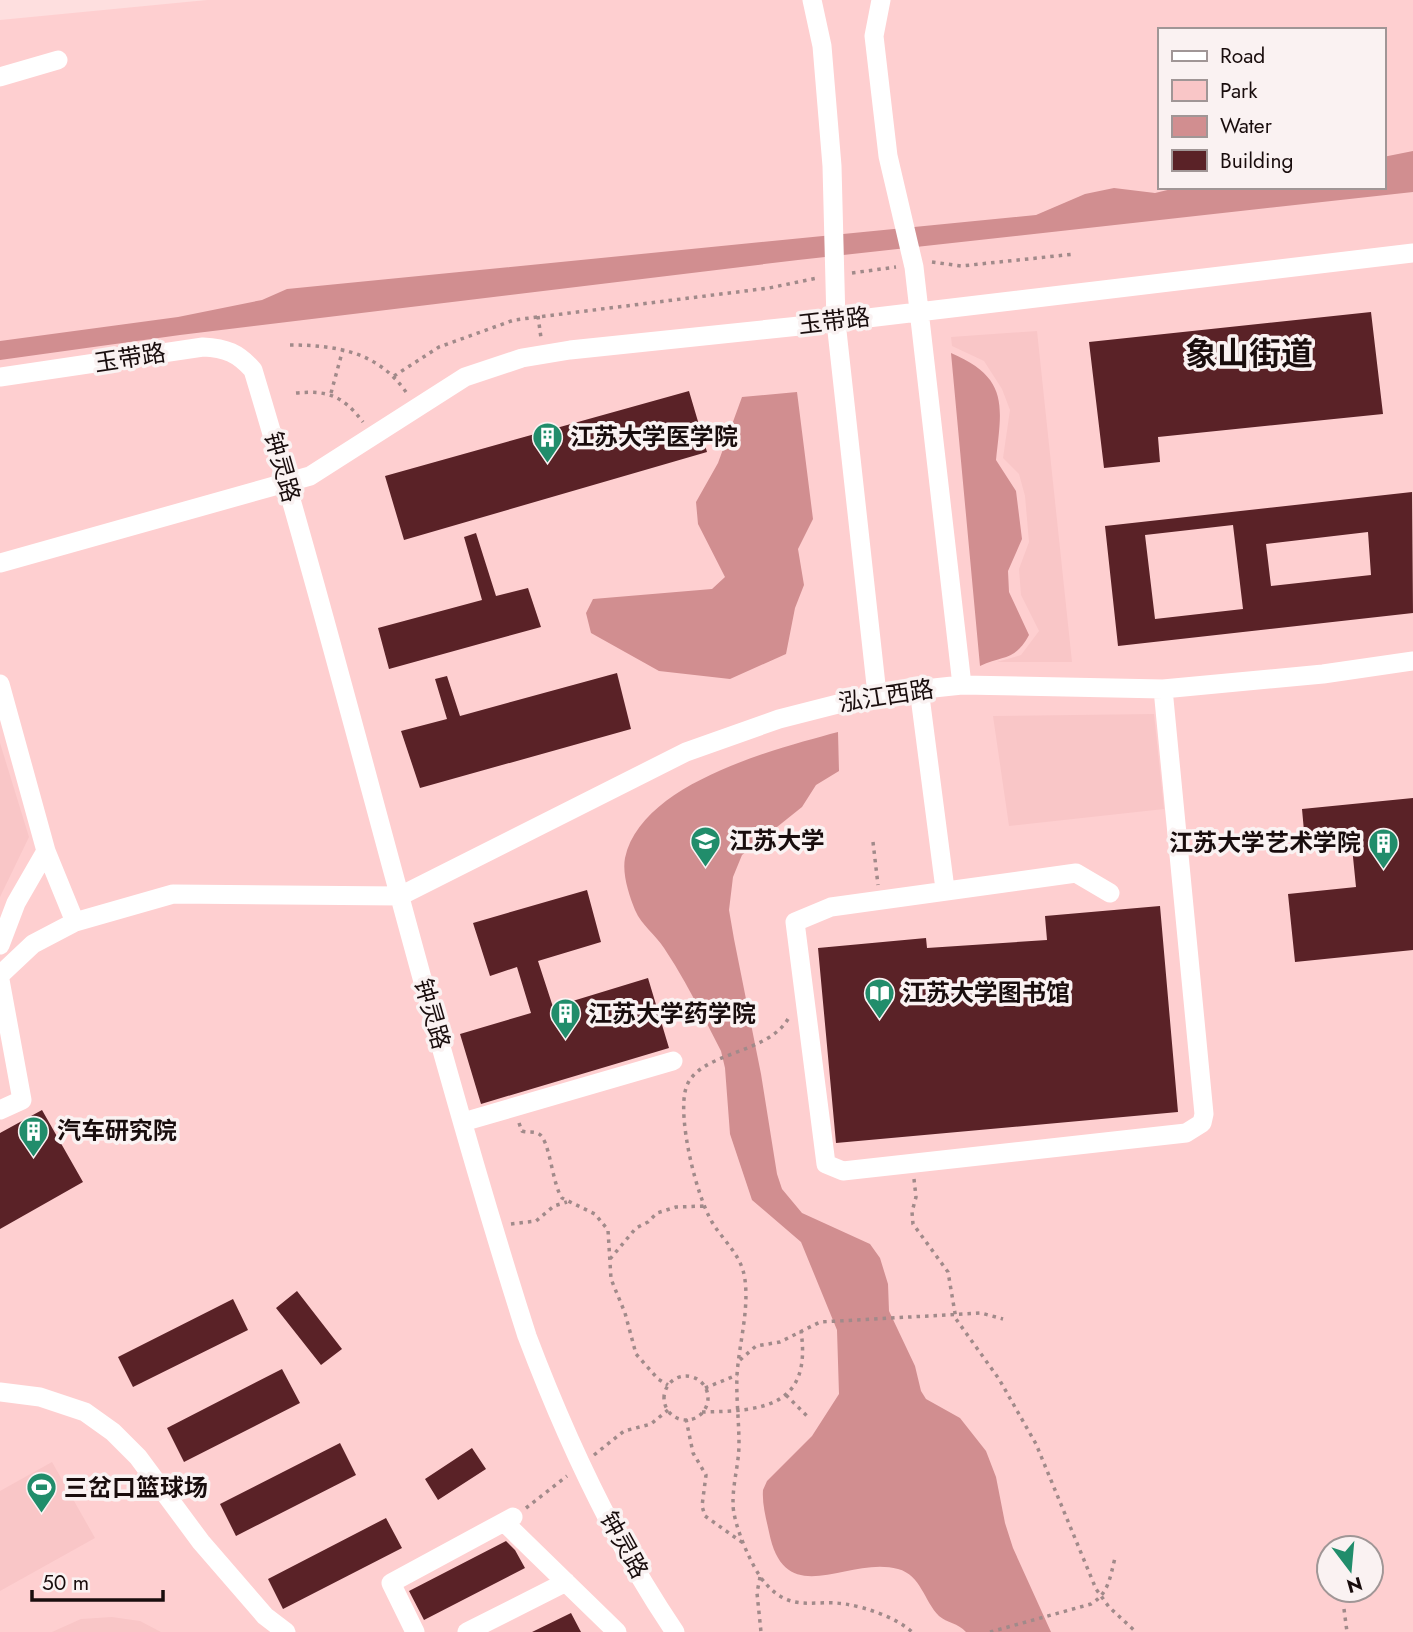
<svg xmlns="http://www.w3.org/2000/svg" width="1413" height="1632" viewBox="0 0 1413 1632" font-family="Jost,'Noto Sans SC',sans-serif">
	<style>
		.built { fill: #fecfd0; fill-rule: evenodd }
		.green { fill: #f9c6c7 }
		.water { fill: #d18e90 }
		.building { fill: #5a2227; fill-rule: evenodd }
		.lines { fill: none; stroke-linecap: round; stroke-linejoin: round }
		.path { stroke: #a18a8a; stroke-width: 3.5; stroke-dasharray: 3.5 5; stroke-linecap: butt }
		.minor { stroke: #fff; stroke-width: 19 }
		.labels { text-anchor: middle; stroke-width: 7; stroke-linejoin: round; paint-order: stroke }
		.street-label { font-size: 24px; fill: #190d0d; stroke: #faf2f2 }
		.poi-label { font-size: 24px; font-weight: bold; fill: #190d0d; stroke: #faf2f2; text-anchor: start }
		.district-label { font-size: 32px; font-weight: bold; fill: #190d0d; stroke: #faf2f2 }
	</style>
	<rect width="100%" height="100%" fill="#fedfdf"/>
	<path class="built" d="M 207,0 L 1413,0 L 1413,1632 L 0,1632 L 0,20 ZM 1159,30 L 1383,30 L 1383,187 L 1159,187 ZM 1329,1548 L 1371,1548 L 1371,1590 L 1329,1590 Z"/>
	<path class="green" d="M 1037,331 L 1072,662 L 997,662 L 1021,655 L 1039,631 L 1021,595 L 1019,569 L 1029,542 L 1025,496 L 1019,474 L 1003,458 L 1010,410 L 1002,389 L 984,361 L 952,346 L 951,337 Z
		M 1154,714 L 1164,809 L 1009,826 L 993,716 Z
		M 0,743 L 29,837 L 0,897 Z
		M 52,1462 L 95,1538 L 0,1591 L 0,1491 Z
		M 112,1617 L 140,1621 L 161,1632 L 52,1632 L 81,1619 Z"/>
	<path class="water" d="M 1413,151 L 1413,192 L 798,260 L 180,335 L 0,360 L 0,341 L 178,317 L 262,300 L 287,289 L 1036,215 L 1085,194 L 1114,188 L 1155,193 L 1180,187 L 1383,187 L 1383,157 Z
		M 951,353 C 1009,378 1002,405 996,460 L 1016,491 L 1022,539 L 1008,571 L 1009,592 L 1029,635 C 1015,661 1004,655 980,666 Z
		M 797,392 L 813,519 L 798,549 L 804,585 L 795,608 L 786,654 L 730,679 L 659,671 L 591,633 L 586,613 L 593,599 L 712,589 L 725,577 L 698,524 L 696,502 L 718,463 L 742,397 Z
		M 838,732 L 839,771 L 816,785 L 802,807 L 742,855 L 733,877 L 729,910 L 734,939 L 761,1074 L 777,1174 L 782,1189 L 802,1213 L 870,1244 L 880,1258 L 888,1284 L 889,1311 L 915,1366 L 921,1391 L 926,1399 L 960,1418 L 986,1451 L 996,1477 L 1005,1523 L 1013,1548 L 1051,1632 L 966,1632 C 958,1623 947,1623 939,1616 C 924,1601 921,1575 898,1569 C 848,1555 785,1613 769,1532 C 766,1518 762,1504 763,1490 L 767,1481 L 812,1436 L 839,1394 L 837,1330 L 801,1242 L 752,1200 L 730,1134 L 725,1068 L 721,1051 C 703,1016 686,981 664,948 C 655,934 642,926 635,910 C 629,895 622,874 625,858 C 641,783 775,749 838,732 Z"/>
	<path class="building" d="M 1371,312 L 1383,414 L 1158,437 L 1160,462 L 1104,468 L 1089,342 Z
		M 689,391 L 707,452 L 404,540 L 385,476 Z
		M 1412,492 L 1413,613 L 1118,646 L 1105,526 ZM 1233,525 L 1243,609 L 1155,619 L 1145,535 ZM 1368,532 L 1371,575 L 1271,586 L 1266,544 Z
		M 476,533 L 496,596 L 528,588 L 541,627 L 389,669 L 378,628 L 482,600 L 464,537 Z
		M 617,673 L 631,729 L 420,788 L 401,731 L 447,719 L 435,679 L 447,676 L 460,716 Z
		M 1413,798 L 1413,950 L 1295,962 L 1288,894 L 1356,887 L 1351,837 L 1305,842 L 1302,809 Z
		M 587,890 L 601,942 L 538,961 L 553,1007 L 648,978 L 669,1048 L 481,1104 L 460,1034 L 531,1013 L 517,967 L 490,976 L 473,923 Z
		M 1160,906 L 1178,1112 L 836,1143 L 818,948 L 926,938 L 927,948 L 1047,940 L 1045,916 Z
		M 42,1110 L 83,1182 L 0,1229 L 0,1133 Z
		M 297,1291 L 342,1349 L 321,1365 L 276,1308 Z
		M 233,1299 L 248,1330 L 133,1387 L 118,1357 Z
		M 282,1369 L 300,1403 L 184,1462 L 167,1428 Z
		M 340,1443 L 356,1475 L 236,1536 L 220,1504 Z
		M 472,1448 L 486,1469 L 438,1500 L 425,1479 Z
		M 386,1518 L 402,1548 L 283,1609 L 268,1579 Z
		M 506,1541 L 515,1550 L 525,1568 L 424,1620 L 409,1591 Z
		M 571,1613 L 581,1632 L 532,1632 Z"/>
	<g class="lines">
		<path class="path" d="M 932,262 L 961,266 L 1075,254
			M 852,273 L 896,267
			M 538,316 L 541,338
			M 290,345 C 337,345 378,352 406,392
			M 394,376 L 439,347 L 514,320 L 769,288 L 817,278
			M 296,393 C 328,390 343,396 363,422
			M 331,393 L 343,349
			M 873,842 L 878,885
			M 788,1019 C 767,1055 697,1052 686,1088 C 677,1117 696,1195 712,1222 C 724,1242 742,1255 745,1280 C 749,1311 739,1344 737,1375 C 736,1398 739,1421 739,1444 C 739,1463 733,1482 733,1502 C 732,1522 752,1569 766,1584 C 792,1613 813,1599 845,1604 C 866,1607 897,1618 912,1632
			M 519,1123 L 522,1131 C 528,1133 534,1131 539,1134 C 550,1140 552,1184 562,1198 L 595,1214 L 608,1230 L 611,1279 L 625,1313 L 636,1354 L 658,1379 L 668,1385
			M 914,1179 L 916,1197 L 912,1212 L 913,1224 L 948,1272 L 956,1319 L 999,1379 L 1036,1444 L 1096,1589 L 1109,1607 L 1136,1632
			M 511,1224 L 536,1221 L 554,1206 L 567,1202
			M 610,1259 L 636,1228 L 648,1222 L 657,1213 L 676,1207 L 705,1206
			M 740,1360 L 756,1346 L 780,1342 L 820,1322 L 981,1313 L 1003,1319
			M664 1398a22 22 0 1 1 44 0a22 22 0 1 1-44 0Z
			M 705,1388 L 737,1375
			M 786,1395 L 807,1416
			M 702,1412 C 763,1411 812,1407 801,1331
			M 686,1419 L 693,1453 L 706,1475 L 702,1506 L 705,1516 L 743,1543
			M 594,1455 L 624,1431 L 651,1424 L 668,1410
			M 526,1508 L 567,1476
			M 760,1577 L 757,1593 L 761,1632
			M 1344,1609 L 1347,1632
			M 990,1632 L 1091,1604 C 1109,1593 1110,1577 1115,1558"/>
		<path class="minor" d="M 812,0 L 822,46 L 832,166 L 836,322 L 877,694
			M 881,0 L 874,36 L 888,156 L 914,267 L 962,685
			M 0,77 L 58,60
			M 0,377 L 203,347 C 226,348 238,353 253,370 C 350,691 425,1017 527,1336 C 566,1439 613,1541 675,1632
			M 0,563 L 310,476 L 465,377 L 522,358 L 570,350 L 809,325 L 1413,253
			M 0,684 L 46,851 L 16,903 L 0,945
			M 919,689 L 945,889
			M 46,851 L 75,922
			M 1110,893 L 1076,873 L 831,907 L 795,922 L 826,1164 L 843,1171 L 1186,1133 L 1202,1123 L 1204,1114 L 1163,689
			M 0,975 L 33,944 L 75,922 L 173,894 L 400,896 L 686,752 L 779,719 L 877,694 L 962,685 L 1163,689 L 1323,674 L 1413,661
			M 0,980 L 22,1100 L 0,1110
			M 463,1122 L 673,1061
			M 0,1392 L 40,1397 L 85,1412 L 113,1432 L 138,1457 L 201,1542 L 265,1616 L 286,1632
			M 505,1523 L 617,1632
			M 415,1632 L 391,1583 L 513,1517
			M 467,1632 L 566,1582"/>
	</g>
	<defs>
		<symbol id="building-pin" viewBox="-11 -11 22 30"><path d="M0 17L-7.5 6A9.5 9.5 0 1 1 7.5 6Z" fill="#218d6b" stroke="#faf2f2"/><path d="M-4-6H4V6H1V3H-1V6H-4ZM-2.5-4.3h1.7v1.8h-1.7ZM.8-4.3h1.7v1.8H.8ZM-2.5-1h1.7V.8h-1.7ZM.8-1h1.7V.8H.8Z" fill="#fff"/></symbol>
		<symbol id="university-pin" viewBox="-11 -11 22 30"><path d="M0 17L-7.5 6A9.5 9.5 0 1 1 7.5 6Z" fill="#218d6b" stroke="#faf2f2"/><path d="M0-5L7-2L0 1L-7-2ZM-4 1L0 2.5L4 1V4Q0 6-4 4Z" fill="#fff"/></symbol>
		<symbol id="library-pin" viewBox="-11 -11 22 30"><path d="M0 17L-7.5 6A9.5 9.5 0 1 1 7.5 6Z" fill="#218d6b" stroke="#faf2f2"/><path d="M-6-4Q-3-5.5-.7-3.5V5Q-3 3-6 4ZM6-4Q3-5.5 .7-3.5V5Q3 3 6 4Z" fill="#fff"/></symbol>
		<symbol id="stadium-pin" viewBox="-11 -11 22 30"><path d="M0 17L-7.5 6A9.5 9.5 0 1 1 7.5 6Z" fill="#218d6b" stroke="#faf2f2"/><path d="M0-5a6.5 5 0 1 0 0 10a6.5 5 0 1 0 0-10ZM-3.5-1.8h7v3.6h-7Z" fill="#fff"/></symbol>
	</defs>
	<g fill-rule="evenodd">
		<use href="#building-pin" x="530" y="420" width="35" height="47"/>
		<use href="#university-pin" x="688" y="824" width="35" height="47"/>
		<use href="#building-pin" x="1366" y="826" width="35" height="47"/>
		<use href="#library-pin" x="862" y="976" width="35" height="47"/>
		<use href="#building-pin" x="548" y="996" width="35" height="47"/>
		<use href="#building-pin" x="16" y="1114" width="35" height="47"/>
		<use href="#stadium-pin" x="24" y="1470" width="35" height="47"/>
	</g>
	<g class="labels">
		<g class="street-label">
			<text transform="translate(834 321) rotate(-7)" y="8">玉带路</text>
			<text transform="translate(130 358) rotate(-9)" y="8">玉带路</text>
			<text transform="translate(282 467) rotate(74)" y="8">钟灵路</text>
			<text transform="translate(886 696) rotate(-9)" y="8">泓江西路</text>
			<text transform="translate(432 1014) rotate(74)" y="8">钟灵路</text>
			<text transform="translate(624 1545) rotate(61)" y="8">钟灵路</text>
		</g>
		<g class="poi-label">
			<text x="570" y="445">江苏大学医学院</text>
			<text x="729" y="849">江苏大学</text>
			<text x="1361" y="851" text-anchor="end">江苏大学艺术学院</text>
			<text x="902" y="1001">江苏大学图书馆</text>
			<text x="588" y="1022">江苏大学药学院</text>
			<text x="57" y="1139">汽车研究院</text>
			<text x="64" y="1496">三岔口篮球场</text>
		</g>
		<g class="district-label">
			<text x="1249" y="365">象山街道</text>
		</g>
	</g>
	<rect x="1158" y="28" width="228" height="161" fill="#faf2f2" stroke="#a09696" stroke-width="2"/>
	<rect x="1172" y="51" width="35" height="10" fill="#ffffff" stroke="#a09696" stroke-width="2"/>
	<text x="1220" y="63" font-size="21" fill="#190d0d">Road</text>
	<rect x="1172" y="80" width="35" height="21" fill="#f9c6c7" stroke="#a09696" stroke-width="2"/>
	<text x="1220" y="98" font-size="21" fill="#190d0d">Park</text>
	<rect x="1172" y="116" width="35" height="21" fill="#d18e90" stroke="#a09696" stroke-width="2"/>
	<text x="1220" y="133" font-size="21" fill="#190d0d">Water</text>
	<rect x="1172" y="150" width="35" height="21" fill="#5a2227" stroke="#a09696" stroke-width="2"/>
	<text x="1220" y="168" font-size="21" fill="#190d0d">Building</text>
	<g transform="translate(1350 1569) rotate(164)"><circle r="33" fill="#faf2f2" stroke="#a09696" stroke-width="2"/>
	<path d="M0-5L12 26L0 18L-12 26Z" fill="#218d6b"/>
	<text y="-10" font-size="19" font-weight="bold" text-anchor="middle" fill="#190d0d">N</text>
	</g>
	<path d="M32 1590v10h131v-10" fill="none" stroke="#190d0d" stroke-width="3.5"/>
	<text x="42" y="1590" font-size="21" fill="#190d0d" stroke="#faf2f2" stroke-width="5" paint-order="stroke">50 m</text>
</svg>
